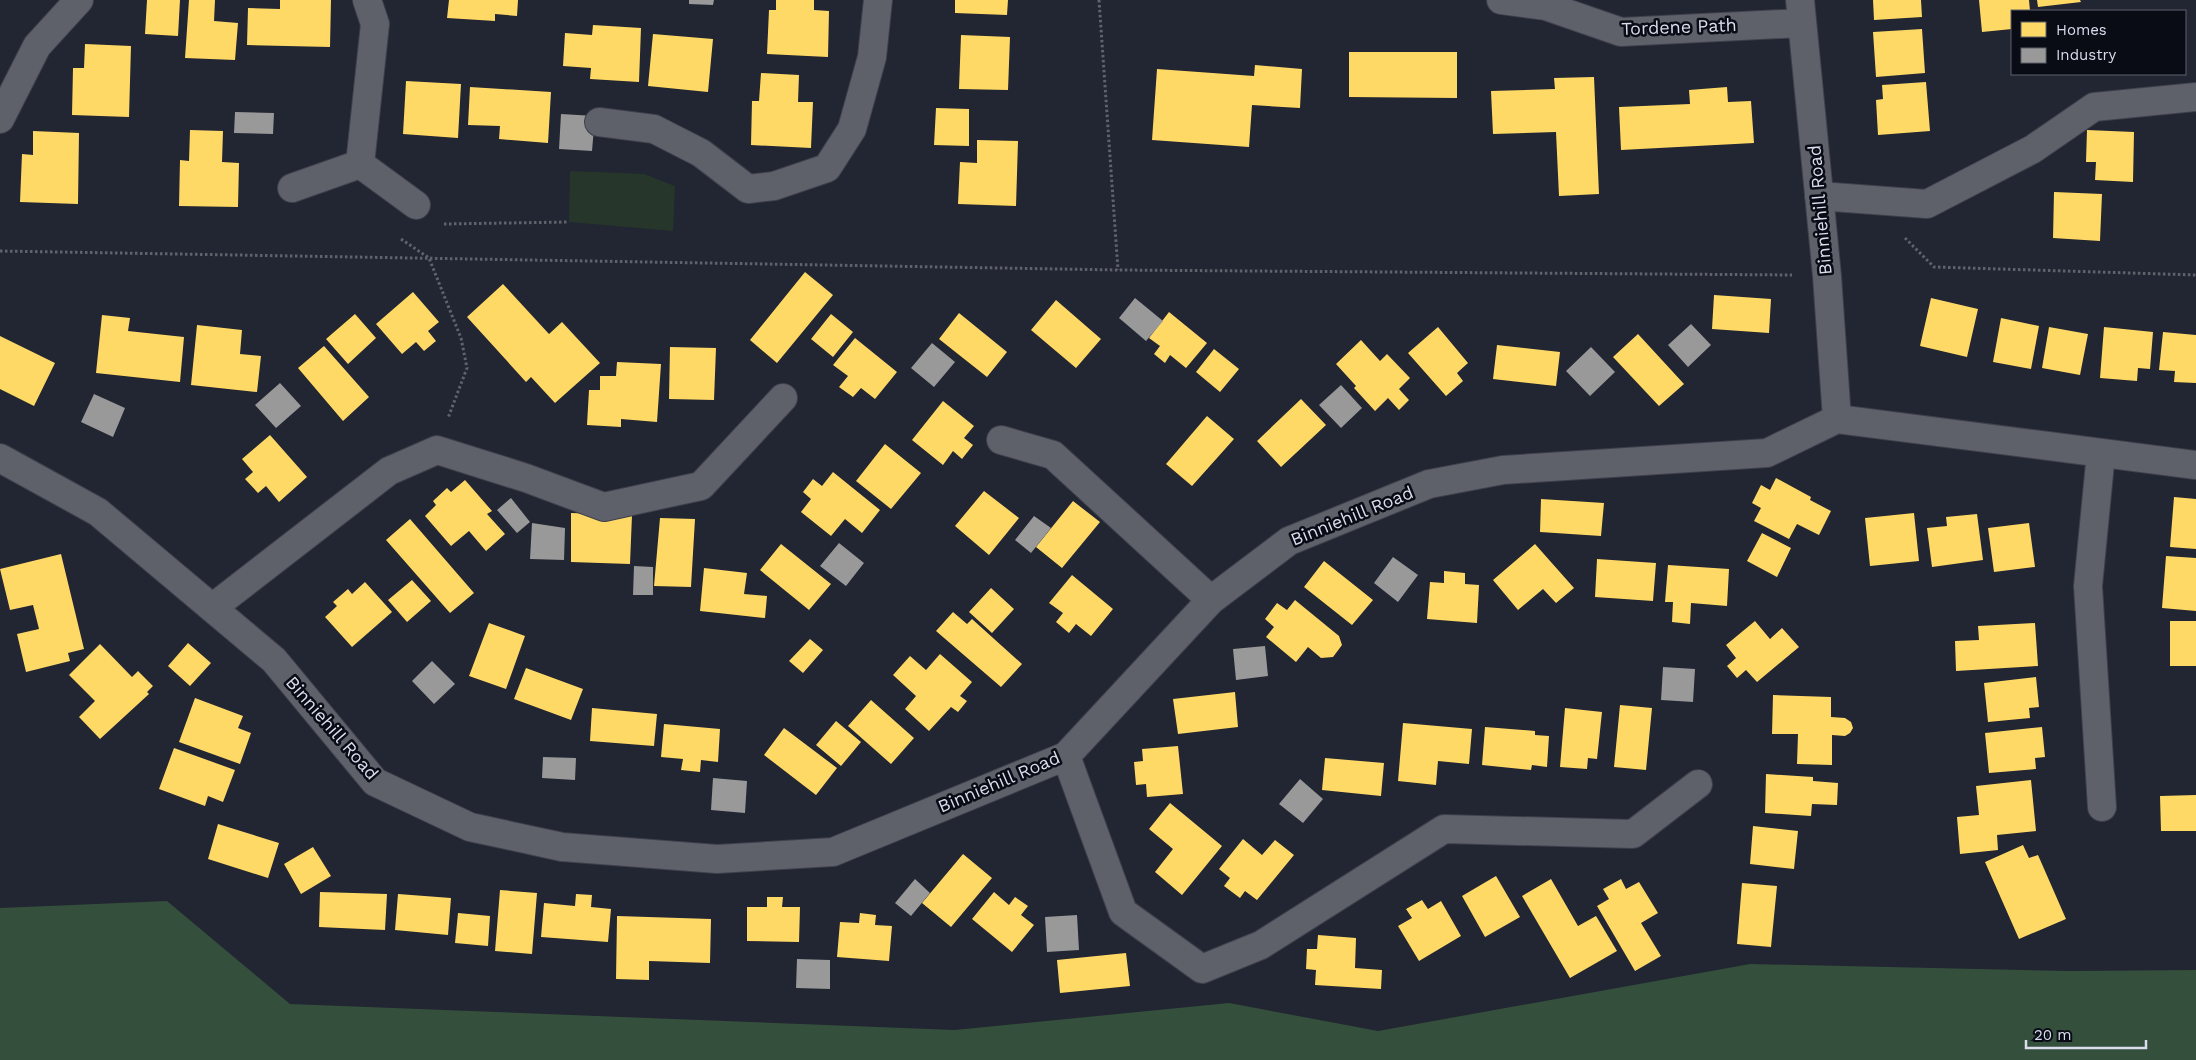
<svg xmlns="http://www.w3.org/2000/svg" width="2196" height="1060" viewBox="0 0 2196 1060" font-family="'Work Sans',sans-serif">
	<style>
		.green { fill: #26362b }
		.forest { fill: #344f3b }
		.homes { fill: #ffd966 }
		.industry { fill: #999 }
		.lines { fill: none; stroke-linecap: round; stroke-linejoin: round }
		.minor-casing { stroke: #3e404b; stroke-width: 30 }
		.path { stroke: #60636c; stroke-width: 3; stroke-dasharray: 2.5 2.5; stroke-linecap: butt }
		.minor { stroke: #5e606a; stroke-width: 28 }
		.labels { text-anchor: middle; stroke-width: 5; stroke-linejoin: round; paint-order: stroke }
		.street-label { font-size: 18px; fill: #d9dded; stroke: #090c15 }
	</style>
	<rect width="100%" height="100%" fill="#222532"/>
	<path class="green" d="M 570,171 L 644,174 L 675,186 L 673,231 L 569,222 Z"/>
	<path class="forest" d="M 167,901 L 290,1004 L 955,1030 L 1229,1003 L 1378,1031 L 1750,964 L 2070,971 L 2196,970 L 2196,1060 L 0,1060 L 0,908 Z"/>
	<path class="homes" d="M 147,0 L 180,0 L 178,36 L 145,34 Z
		M 189,0 L 215,0 L 214,21 L 238,23 L 235,60 L 185,58 Z
		M 280,0 L 331,0 L 330,47 L 247,45 L 248,8 L 280,9 Z
		M 449,0 L 518,0 L 517,16 L 495,14 L 495,21 L 447,18 Z
		M 776,0 L 814,0 L 814,10 L 829,11 L 828,57 L 767,54 L 769,10 L 776,10 Z
		M 955,0 L 1008,0 L 1007,15 L 955,13 Z
		M 1873,0 L 1921,0 L 1922,17 L 1874,20 Z
		M 1979,0 L 2029,0 L 2030,11 L 2012,11 L 2012,29 L 1982,32 Z
		M 2037,0 L 2080,0 L 2081,2 L 2038,7 Z
		M 593,25 L 641,28 L 639,82 L 590,79 L 591,68 L 563,66 L 565,33 L 592,35 Z
		M 1922,29 L 1925,73 L 1876,77 L 1873,32 Z
		M 653,34 L 713,39 L 708,92 L 648,86 Z
		M 961,35 L 1010,37 L 1008,90 L 959,89 Z
		M 85,44 L 131,46 L 129,117 L 72,115 L 73,68 L 84,68 Z
		M 1349,52 L 1457,52 L 1457,98 L 1349,97 Z
		M 1255,65 L 1302,69 L 1300,108 L 1252,105 L 1249,147 L 1152,140 L 1157,69 L 1254,76 Z
		M 761,73 L 799,75 L 798,102 L 813,102 L 811,148 L 751,145 L 752,101 L 759,101 Z
		M 1594,77 L 1599,194 L 1559,196 L 1556,132 L 1493,134 L 1491,91 L 1555,89 L 1554,78 Z
		M 406,81 L 461,84 L 458,138 L 403,134 Z
		M 1926,82 L 1930,131 L 1878,135 L 1876,100 L 1883,99 L 1882,85 Z
		M 470,87 L 551,92 L 548,143 L 499,139 L 500,126 L 468,125 Z
		M 1727,87 L 1728,102 L 1751,101 L 1754,143 L 1621,150 L 1619,107 L 1690,104 L 1689,90 Z
		M 936,108 L 969,109 L 969,146 L 934,145 Z
		M 190,130 L 223,131 L 222,162 L 239,163 L 238,207 L 179,206 L 180,160 L 189,161 Z
		M 2087,130 L 2134,132 L 2133,182 L 2095,180 L 2096,162 L 2086,162 Z
		M 33,131 L 79,133 L 78,204 L 20,202 L 22,154 L 33,155 Z
		M 977,140 L 1018,141 L 1016,206 L 958,204 L 960,162 L 977,163 Z
		M 2054,192 L 2102,194 L 2100,241 L 2053,238 Z
		M 805,272 L 833,295 L 777,363 L 750,340 Z
		M 503,284 L 549,334 L 562,322 L 600,363 L 555,403 L 531,377 L 526,382 L 467,317 Z
		M 413,292 L 439,322 L 428,331 L 436,341 L 424,351 L 416,342 L 402,354 L 376,324 Z
		M 1714,295 L 1771,299 L 1769,333 L 1712,329 Z
		M 1931,298 L 1978,309 L 1967,357 L 1920,346 Z
		M 1056,300 L 1101,339 L 1076,368 L 1031,330 Z
		M 1169,312 L 1207,343 L 1186,368 L 1170,355 L 1165,363 L 1154,354 L 1160,346 L 1149,338 Z
		M 959,313 L 1007,352 L 987,377 L 939,339 Z
		M 355,314 L 376,338 L 348,364 L 326,339 Z
		M 831,314 L 853,332 L 833,357 L 811,339 Z
		M 102,315 L 130,318 L 128,331 L 184,337 L 180,382 L 96,373 Z
		M 2001,318 L 2039,326 L 2031,369 L 1993,362 Z
		M 197,325 L 242,330 L 240,354 L 261,356 L 257,392 L 191,385 Z
		M 1438,327 L 1468,363 L 1457,373 L 1463,381 L 1446,396 L 1408,353 Z
		M 2049,327 L 2088,334 L 2080,375 L 2042,368 Z
		M 2104,327 L 2153,332 L 2150,369 L 2138,368 L 2137,381 L 2100,378 Z
		M 2163,332 L 2196,335 L 2196,383 L 2174,382 L 2175,371 L 2159,370 Z
		M 1638,334 L 1684,384 L 1659,406 L 1613,357 Z
		M 0,336 L 55,363 L 34,406 L 0,389 Z
		M 855,338 L 897,372 L 875,399 L 861,388 L 853,397 L 839,387 L 848,376 L 833,365 Z
		M 1361,340 L 1380,361 L 1387,354 L 1410,378 L 1399,389 L 1409,400 L 1399,410 L 1388,398 L 1375,411 L 1354,388 L 1356,386 L 1336,364 Z
		M 1497,345 L 1560,352 L 1556,386 L 1493,379 Z
		M 324,346 L 369,397 L 343,421 L 298,368 Z
		M 670,347 L 716,348 L 714,400 L 669,399 Z
		M 1214,349 L 1239,369 L 1220,392 L 1196,372 Z
		M 617,362 L 661,364 L 657,422 L 621,419 L 621,427 L 587,425 L 589,390 L 600,390 L 600,376 L 616,376 Z
		M 1301,399 L 1326,425 L 1281,467 L 1257,441 Z
		M 943,401 L 974,426 L 964,438 L 973,445 L 962,459 L 953,451 L 943,465 L 912,440 Z
		M 1207,416 L 1234,439 L 1192,486 L 1166,464 Z
		M 270,435 L 307,477 L 279,502 L 266,486 L 258,493 L 245,479 L 253,472 L 242,459 Z
		M 885,444 L 921,473 L 891,509 L 856,481 Z
		M 833,472 L 880,510 L 862,533 L 845,519 L 831,536 L 801,512 L 811,499 L 803,492 L 813,479 L 822,486 Z
		M 1776,478 L 1811,497 L 1810,500 L 1831,511 L 1819,535 L 1797,524 L 1789,539 L 1754,521 L 1761,508 L 1752,503 L 1761,485 L 1770,490 Z
		M 465,480 L 492,511 L 487,514 L 505,534 L 486,551 L 469,531 L 451,546 L 425,516 L 436,505 L 433,501 L 447,488 L 451,492 Z
		M 984,491 L 1019,518 L 989,555 L 955,526 Z
		M 2174,497 L 2196,499 L 2196,549 L 2170,547 Z
		M 1541,499 L 1604,503 L 1601,536 L 1540,532 Z
		M 1073,501 L 1100,522 L 1062,568 L 1036,547 Z
		M 571,513 L 632,515 L 630,564 L 571,562 Z
		M 1914,513 L 1919,561 L 1870,566 L 1865,518 Z
		M 1977,514 L 1983,560 L 1932,567 L 1927,528 L 1947,526 L 1946,517 Z
		M 660,518 L 695,519 L 691,587 L 654,586 Z
		M 410,519 L 474,593 L 450,613 L 386,540 Z
		M 2029,523 L 2035,567 L 1994,572 L 1988,528 Z
		M 1762,533 L 1791,548 L 1777,577 L 1747,561 Z
		M 781,544 L 831,584 L 809,610 L 760,570 Z
		M 1535,544 L 1574,588 L 1556,603 L 1543,589 L 1518,610 L 1493,580 Z
		M 61,554 L 84,649 L 68,653 L 70,661 L 26,672 L 17,634 L 39,629 L 33,605 L 10,610 L 0,569 Z
		M 2166,556 L 2196,558 L 2196,611 L 2162,608 Z
		M 1597,559 L 1656,563 L 1653,601 L 1595,597 Z
		M 1324,561 L 1373,600 L 1352,625 L 1304,587 Z
		M 1668,565 L 1729,569 L 1727,606 L 1691,603 L 1690,624 L 1672,622 L 1673,602 L 1665,602 Z
		M 704,568 L 747,573 L 744,594 L 767,596 L 765,618 L 700,611 Z
		M 1444,571 L 1465,573 L 1465,584 L 1479,585 L 1477,623 L 1427,619 L 1430,582 L 1444,583 Z
		M 1072,575 L 1113,609 L 1091,636 L 1076,624 L 1069,633 L 1056,622 L 1063,613 L 1049,603 Z
		M 412,580 L 431,601 L 407,622 L 388,600 Z
		M 365,582 L 392,612 L 352,647 L 325,617 L 337,606 L 333,602 L 348,589 L 352,594 Z
		M 991,588 L 1014,609 L 992,633 L 969,612 Z
		M 1295,600 L 1339,636 L 1342,645 L 1333,657 L 1321,658 L 1308,647 L 1296,662 L 1266,637 L 1274,627 L 1265,619 L 1277,603 L 1287,610 Z
		M 953,612 L 967,624 L 972,619 L 1022,664 L 1001,687 L 936,631 Z
		M 1755,621 L 1770,639 L 1782,628 L 1799,647 L 1757,682 L 1746,670 L 1737,678 L 1727,666 L 1736,658 L 1726,645 Z
		M 2170,621 L 2196,621 L 2196,666 L 2170,666 Z
		M 489,623 L 525,636 L 506,689 L 469,676 Z
		M 2035,623 L 2038,666 L 1956,671 L 1955,641 L 1979,640 L 1978,626 Z
		M 810,639 L 823,650 L 803,673 L 789,661 Z
		M 188,643 L 211,663 L 190,686 L 168,666 Z
		M 100,644 L 132,677 L 138,671 L 153,686 L 147,692 L 149,694 L 100,739 L 79,717 L 95,701 L 69,675 Z
		M 940,654 L 972,682 L 960,696 L 967,701 L 958,712 L 951,707 L 929,731 L 905,709 L 916,696 L 893,675 L 910,656 L 926,670 Z
		M 526,668 L 583,689 L 571,720 L 514,699 Z
		M 2036,677 L 2039,707 L 2029,708 L 2030,718 L 1988,722 L 1984,683 Z
		M 1235,692 L 1238,727 L 1178,734 L 1173,699 Z
		M 1773,695 L 1831,697 L 1831,717 L 1845,718 L 1851,722 L 1853,728 L 1850,733 L 1845,736 L 1832,735 L 1832,765 L 1797,764 L 1798,734 L 1772,734 Z
		M 195,698 L 243,716 L 238,728 L 251,733 L 240,764 L 179,742 Z
		M 871,700 L 914,738 L 891,764 L 848,726 Z
		M 1620,705 L 1652,708 L 1646,770 L 1614,767 Z
		M 592,708 L 657,714 L 654,746 L 590,741 Z
		M 1565,708 L 1602,712 L 1597,759 L 1588,758 L 1587,769 L 1560,767 Z
		M 836,721 L 861,742 L 841,766 L 816,745 Z
		M 1403,723 L 1472,729 L 1469,764 L 1438,761 L 1436,785 L 1398,781 Z
		M 664,724 L 720,729 L 718,762 L 701,760 L 700,772 L 681,770 L 683,759 L 661,757 Z
		M 1485,727 L 1535,731 L 1535,735 L 1549,736 L 1547,767 L 1532,765 L 1531,770 L 1482,765 Z
		M 2042,727 L 2045,757 L 2035,758 L 2036,769 L 1989,773 L 1985,733 Z
		M 784,728 L 837,768 L 816,795 L 764,755 Z
		M 1178,746 L 1183,794 L 1147,797 L 1146,784 L 1136,785 L 1134,762 L 1143,761 L 1142,749 Z
		M 174,748 L 235,770 L 223,802 L 208,796 L 205,806 L 159,789 Z
		M 1325,758 L 1384,763 L 1381,796 L 1322,790 Z
		M 1766,774 L 1813,777 L 1813,781 L 1838,783 L 1837,805 L 1812,804 L 1811,816 L 1765,813 Z
		M 2031,780 L 2036,831 L 1997,835 L 1998,850 L 1960,854 L 1957,817 L 1979,815 L 1976,786 Z
		M 2196,795 L 2196,831 L 2161,831 L 2160,796 Z
		M 1170,803 L 1222,846 L 1182,895 L 1155,872 L 1173,849 L 1149,829 Z
		M 218,824 L 279,843 L 268,878 L 208,859 Z
		M 1753,826 L 1798,831 L 1794,869 L 1750,864 Z
		M 1243,839 L 1262,855 L 1275,840 L 1294,855 L 1257,900 L 1245,891 L 1240,898 L 1224,886 L 1230,878 L 1219,869 Z
		M 2023,845 L 2029,858 L 2038,855 L 2066,919 L 2019,939 L 1985,862 Z
		M 313,847 L 331,876 L 301,894 L 284,864 Z
		M 963,854 L 992,878 L 951,927 L 922,903 Z
		M 1496,876 L 1520,917 L 1485,937 L 1462,896 Z
		M 1551,879 L 1578,926 L 1596,916 L 1617,951 L 1570,978 L 1522,896 Z
		M 1621,879 L 1626,889 L 1639,882 L 1658,913 L 1641,923 L 1661,956 L 1635,971 L 1597,906 L 1609,899 L 1603,889 Z
		M 1742,883 L 1777,886 L 1771,947 L 1737,944 Z
		M 500,890 L 537,893 L 532,954 L 495,951 Z
		M 320,892 L 387,894 L 385,930 L 319,927 Z
		M 994,892 L 1009,905 L 1015,897 L 1028,906 L 1021,915 L 1034,925 L 1012,952 L 972,919 Z
		M 398,894 L 451,898 L 448,935 L 395,930 Z
		M 576,894 L 592,895 L 591,907 L 611,909 L 608,942 L 541,937 L 544,903 L 575,906 Z
		M 767,897 L 783,897 L 782,907 L 800,907 L 799,942 L 747,941 L 747,907 L 767,907 Z
		M 1422,900 L 1428,909 L 1441,901 L 1461,936 L 1419,961 L 1398,926 L 1412,918 L 1406,909 Z
		M 458,913 L 490,916 L 488,946 L 455,943 Z
		M 860,913 L 876,915 L 875,925 L 892,926 L 889,961 L 837,957 L 840,922 L 859,923 Z
		M 617,916 L 711,919 L 710,963 L 649,961 L 649,980 L 616,979 Z
		M 1318,935 L 1356,938 L 1355,968 L 1382,970 L 1381,989 L 1315,985 L 1316,970 L 1306,969 L 1307,949 L 1317,949 Z
		M 1126,953 L 1130,986 L 1060,993 L 1057,960 Z"/>
	<path class="industry" d="M 689,0 L 714,0 L 713,5 L 689,4 Z
		M 235,112 L 274,113 L 273,134 L 234,133 Z
		M 561,114 L 595,116 L 592,151 L 559,149 Z
		M 1135,298 L 1163,321 L 1146,341 L 1119,318 Z
		M 1691,324 L 1711,345 L 1688,367 L 1668,345 Z
		M 932,343 L 955,362 L 934,387 L 911,368 Z
		M 1591,347 L 1615,372 L 1590,396 L 1566,371 Z
		M 280,383 L 301,406 L 276,428 L 255,405 Z
		M 1341,385 L 1362,408 L 1341,428 L 1319,405 Z
		M 94,394 L 125,408 L 113,437 L 81,422 Z
		M 511,498 L 530,522 L 517,533 L 497,510 Z
		M 1034,516 L 1051,528 L 1031,553 L 1015,540 Z
		M 532,523 L 565,528 L 564,560 L 530,559 Z
		M 839,543 L 864,563 L 846,586 L 820,566 Z
		M 1393,557 L 1418,575 L 1398,602 L 1374,583 Z
		M 634,566 L 653,567 L 653,595 L 633,595 Z
		M 1265,646 L 1268,676 L 1236,680 L 1233,649 Z
		M 432,661 L 455,684 L 434,704 L 412,681 Z
		M 1663,667 L 1695,669 L 1693,702 L 1661,700 Z
		M 543,757 L 576,758 L 575,780 L 542,778 Z
		M 713,778 L 747,781 L 745,813 L 711,810 Z
		M 1300,779 L 1323,799 L 1303,823 L 1279,804 Z
		M 915,879 L 930,893 L 911,916 L 895,903 Z
		M 1077,915 L 1079,950 L 1047,952 L 1045,917 Z
		M 797,959 L 830,960 L 830,989 L 796,988 Z"/>
	<g class="lines">
		<defs>
			<path id="minor" d="M 1501,0 L 1546,6 L 1621,32 L 1802,23
				M 0,119 L 37,46 L 79,0
				M 599,122 L 654,129 L 701,153 L 748,189 L 774,186 L 827,168 L 852,129 L 872,57 L 878,0
				M 360,164 L 375,24 L 367,0
				M 292,188 L 360,164 L 416,205
				M 1819,196 L 1927,204 L 2033,149 L 2094,107 L 2196,97
				M 1837,419 L 2196,465
				M 1001,440 L 1053,455 L 1211,600
				M 2101,453 L 2088,586 L 2102,807
				M 0,458 L 98,512 L 274,660 L 375,782 L 470,827 L 562,847 L 717,859 L 833,852 L 1066,756 L 1211,600 L 1289,541 L 1429,484 L 1503,470 L 1767,453 L 1837,419 L 1827,276 L 1800,0
				M 212,608 L 389,471 L 437,450 L 526,478 L 604,507 L 701,486 L 783,398
				M 1066,756 L 1123,912 L 1202,969 L 1261,945 L 1444,829 L 1633,834 L 1698,784"/>
		</defs>
		<use href="#minor" class="minor-casing"/>
		<path class="path" d="M 1099,0 L 1118,270
			M 444,224 L 569,222
			M 1905,238 L 1934,267 L 2196,275
			M 401,239 L 429,258 L 461,338 L 467,368 L 448,418
			M 0,251 L 1118,270 L 1792,275"/>
		<use href="#minor" class="minor"/>
	</g>
	<g class="labels">
		<g class="street-label">
			<text transform="translate(1679 27) rotate(-2)" y="6">Tordene Path</text>
			<text transform="translate(1820 210) rotate(-95)" y="6">Binniehill Road</text>
			<text transform="translate(1352 516) rotate(-22)" y="6">Binniehill Road</text>
			<text transform="translate(332 728) rotate(49)" y="6">Binniehill Road</text>
			<text transform="translate(999 782) rotate(-23)" y="6">Binniehill Road</text>
		</g>
	</g>
	<rect x="2011" y="10" width="175" height="65" fill="#090c15" stroke="#5c606b"/>
	<rect x="2021" y="22" width="25" height="15" fill="#ffd966" stroke="#5c606b"/>
	<text x="2056" y="35" font-size="15" fill="#d9dded">Homes</text>
	<rect x="2021" y="48" width="25" height="15" fill="#999999" stroke="#5c606b"/>
	<text x="2056" y="60" font-size="15" fill="#d9dded">Industry</text>
	<path d="M2026 1040v8h120v-8" fill="none" stroke="#d9dded" stroke-width="2.5"/>
	<text x="2034" y="1040" font-size="15" fill="#d9dded" stroke="#090c15" stroke-width="4" paint-order="stroke">20 m</text>
</svg>
